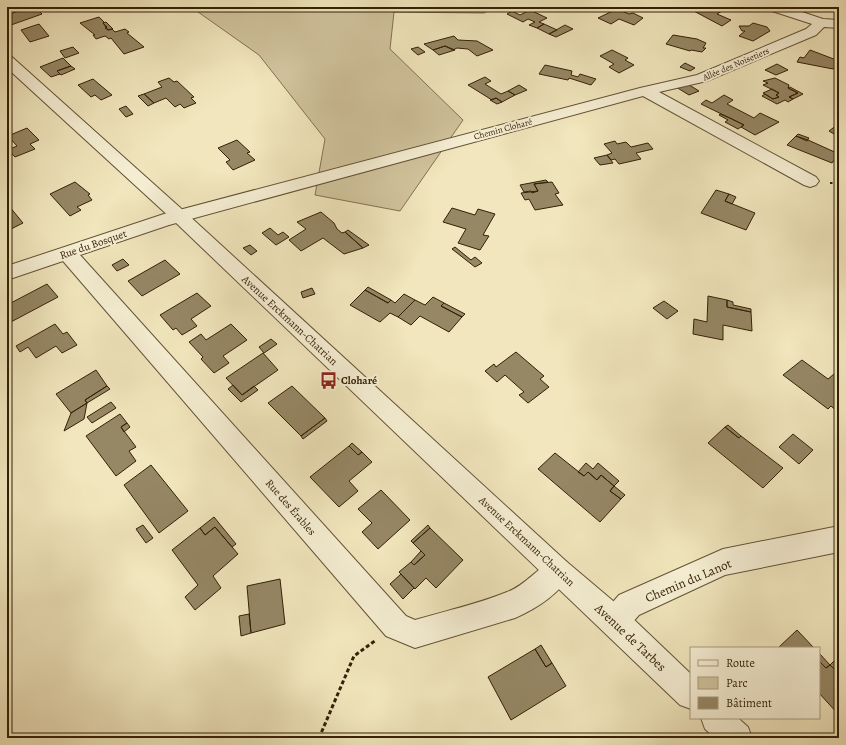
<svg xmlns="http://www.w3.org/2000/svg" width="846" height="745" viewBox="0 0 846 745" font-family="Alegreya,serif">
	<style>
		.green { fill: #d1c49e; stroke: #827252 }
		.building { fill: #968765; stroke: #332006 }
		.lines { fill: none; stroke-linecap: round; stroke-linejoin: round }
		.minor-casing { stroke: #625234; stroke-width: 2 }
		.tertiary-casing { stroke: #625234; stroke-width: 2 }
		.path-far1 { stroke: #332006; stroke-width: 2; stroke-dasharray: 2.5 1.5; stroke-linecap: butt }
		.path { stroke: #332006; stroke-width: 3; stroke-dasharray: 4 2.5; stroke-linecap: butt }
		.minor { fill: #f6efd4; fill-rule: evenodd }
		.tertiary { fill: #f6efd4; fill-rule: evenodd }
		.labels { text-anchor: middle; stroke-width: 4; stroke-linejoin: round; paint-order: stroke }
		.far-street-label { font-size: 9px; fill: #332006; stroke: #f6efd4 }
		.street-label { font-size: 11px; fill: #332006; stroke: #f6efd4 }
		.poi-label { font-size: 11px; font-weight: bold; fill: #332006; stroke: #f6efd4; text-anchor: start }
		.near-street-label { font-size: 13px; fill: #332006; stroke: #f6efd4 }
	</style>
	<rect width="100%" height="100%" fill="#f1e6bd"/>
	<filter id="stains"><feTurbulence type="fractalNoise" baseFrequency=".005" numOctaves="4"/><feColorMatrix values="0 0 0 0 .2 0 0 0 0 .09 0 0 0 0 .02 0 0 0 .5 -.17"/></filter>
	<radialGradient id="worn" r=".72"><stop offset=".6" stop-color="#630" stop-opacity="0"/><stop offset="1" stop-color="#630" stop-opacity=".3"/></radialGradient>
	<path class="green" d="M 191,7 L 495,7 L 484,13 L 394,12 L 390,49 L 463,120 L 400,211 L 315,195 L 325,139 L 259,55 Z"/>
	<path class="building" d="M 30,7 L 35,7 L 42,14 L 11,25 L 7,22 L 7,15 Z
		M 693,7 L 712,7 L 722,11 L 717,14 L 731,20 L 722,26 L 690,9 Z
		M 617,9 L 629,14 L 633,13 L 643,18 L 634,25 L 619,19 L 611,24 L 598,18 Z
		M 530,10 L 547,18 L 539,22 L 544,24 L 537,28 L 529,25 L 535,22 L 528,19 L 523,22 L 507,14 L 512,11 L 520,15 Z
		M 99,17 L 104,22 L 103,23 L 108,30 L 112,29 L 115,32 L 125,29 L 129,32 L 127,33 L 144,47 L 124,54 L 111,38 L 109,39 L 105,36 L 96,39 L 93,35 L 95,35 L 80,23 Z
		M 106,22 L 113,29 L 108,30 L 105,28 L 107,27 L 103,23 Z
		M 753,23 L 767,27 L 770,31 L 753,41 L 739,36 L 745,31 L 742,31 L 739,26 L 749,26 Z
		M 39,24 L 49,36 L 30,42 L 21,30 Z
		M 544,24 L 555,29 L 557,30 L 549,34 L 537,28 Z
		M 565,25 L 573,29 L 556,37 L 549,34 Z
		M 673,35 L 697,39 L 706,43 L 703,48 L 706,48 L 702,52 L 691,50 L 690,51 L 666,44 Z
		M 454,36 L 458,40 L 477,41 L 493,50 L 477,56 L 468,49 L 457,48 L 453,50 L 445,46 L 433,50 L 424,44 Z
		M 445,46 L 455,50 L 439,55 L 433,50 Z
		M 73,47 L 79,53 L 65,58 L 60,51 Z
		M 418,47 L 425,52 L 418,55 L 411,49 Z
		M 612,50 L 628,58 L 625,60 L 634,65 L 619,73 L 609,67 L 614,64 L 600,56 Z
		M 810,50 L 839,61 L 839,65 L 833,69 L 797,62 L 800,57 L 804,58 Z
		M 63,58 L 71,66 L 57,71 L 60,74 L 51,77 L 40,67 Z
		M 685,63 L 695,68 L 690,71 L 680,67 Z
		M 777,64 L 788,70 L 776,75 L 765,70 Z
		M 545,65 L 572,71 L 571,75 L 578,77 L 580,74 L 596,79 L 591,85 L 569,78 L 568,80 L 539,74 Z
		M 71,66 L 75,69 L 61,75 L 57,71 Z
		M 485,77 L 491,81 L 485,84 L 501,94 L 508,91 L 515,95 L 502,102 L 496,98 L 492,100 L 468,85 Z
		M 169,78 L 174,82 L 177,81 L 194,97 L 191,98 L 196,103 L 184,108 L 180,104 L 175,107 L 166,98 L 154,103 L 144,94 L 162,87 L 158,82 Z
		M 775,78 L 789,85 L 788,88 L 798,93 L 789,97 L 793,99 L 788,102 L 785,100 L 777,104 L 762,96 L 765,94 L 773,99 L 779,97 L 776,95 L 779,93 L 763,85 L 768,83 L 763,81 Z
		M 93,79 L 112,95 L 101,100 L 95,95 L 91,97 L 78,85 Z
		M 686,83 L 699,91 L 689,95 L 676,87 Z
		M 519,85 L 527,90 L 515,95 L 508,91 Z
		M 790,87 L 803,94 L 793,99 L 789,97 L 798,93 L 788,88 Z
		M 772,89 L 779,93 L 776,95 L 779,97 L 773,99 L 763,93 Z
		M 144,94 L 154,103 L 148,106 L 138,96 Z
		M 724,95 L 733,100 L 727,104 L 754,118 L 760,113 L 779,122 L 755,135 L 741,127 L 744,125 L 701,104 L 706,100 L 712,103 Z
		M 496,98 L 502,102 L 497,104 L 490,100 Z
		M 126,106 L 133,114 L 126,117 L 119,109 Z
		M 720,114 L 730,118 L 744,125 L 738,129 L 725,122 L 728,120 L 719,115 Z
		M 837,125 L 839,126 L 839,137 L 829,131 Z
		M 27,128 L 39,140 L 30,144 L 35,149 L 15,157 L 8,150 L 17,146 L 8,136 Z
		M 798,134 L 809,138 L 807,141 L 796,136 Z
		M 796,136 L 808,140 L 839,154 L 832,163 L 787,145 Z
		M 237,140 L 250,152 L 247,153 L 255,160 L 233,170 L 226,162 L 230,160 L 218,148 Z
		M 615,141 L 617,144 L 626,142 L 631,147 L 648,143 L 653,149 L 636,153 L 641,159 L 619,164 L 615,159 L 611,160 L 607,155 L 612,153 L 604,144 Z
		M 607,155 L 613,163 L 600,165 L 594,158 Z
		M 546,180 L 548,182 L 534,184 L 538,191 L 532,193 L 531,191 L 524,192 L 520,185 Z
		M 75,182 L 90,194 L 88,195 L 92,200 L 77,207 L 81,210 L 70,216 L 50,194 Z
		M 552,182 L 559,193 L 555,194 L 563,205 L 535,210 L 529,199 L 525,200 L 521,193 L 538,191 L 534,184 Z
		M 716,190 L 729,194 L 725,201 L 755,213 L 746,230 L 701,213 Z
		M 729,194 L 736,197 L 732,204 L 725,201 Z
		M 9,206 L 23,223 L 7,231 L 7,207 Z
		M 452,208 L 475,215 L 478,209 L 495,214 L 483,235 L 489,236 L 480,250 L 458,243 L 466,229 L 443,222 Z
		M 321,212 L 334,223 L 337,229 L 342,233 L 345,232 L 363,248 L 344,254 L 323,238 L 301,251 L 289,240 L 306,229 L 297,222 Z
		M 270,228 L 278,235 L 283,232 L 289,237 L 276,245 L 262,233 Z
		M 348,230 L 369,245 L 363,248 L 345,232 Z
		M 250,245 L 257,251 L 251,255 L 243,248 Z
		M 455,247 L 471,260 L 475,257 L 482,263 L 475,267 L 452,249 Z
		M 123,259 L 129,265 L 117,271 L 112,265 Z
		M 165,260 L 180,274 L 142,296 L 128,281 Z
		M 47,284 L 58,297 L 9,323 L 7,320 L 7,305 Z
		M 368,287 L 391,300 L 388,303 L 365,290 Z
		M 312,288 L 315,294 L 303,298 L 301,292 Z
		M 365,290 L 388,303 L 391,300 L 395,303 L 404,294 L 415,300 L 398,317 L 390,313 L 380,322 L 350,305 Z
		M 197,293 L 211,306 L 191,319 L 197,326 L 182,335 L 176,328 L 173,330 L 160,315 Z
		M 708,296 L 727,300 L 727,307 L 751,312 L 752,331 L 723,325 L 723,340 L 693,334 L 694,319 L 707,322 Z
		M 433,297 L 444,303 L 441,306 L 462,317 L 449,332 L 420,316 L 411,325 L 398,317 L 415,300 L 425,305 Z
		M 727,300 L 733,302 L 733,305 L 751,309 L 751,312 L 727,307 Z
		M 664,301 L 678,311 L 667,319 L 653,308 Z
		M 444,303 L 465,314 L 462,317 L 441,306 Z
		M 55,324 L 63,334 L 67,332 L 77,345 L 62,353 L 56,346 L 36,358 L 28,347 L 20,352 L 16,346 Z
		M 231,324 L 247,340 L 223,356 L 229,363 L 214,373 L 201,359 L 203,357 L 189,342 L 201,334 L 206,340 Z
		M 271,339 L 277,344 L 264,353 L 259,347 Z
		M 516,352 L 544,376 L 540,379 L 549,387 L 528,403 L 519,395 L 524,392 L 505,375 L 497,382 L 485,371 L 494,364 L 496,367 Z
		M 263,353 L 278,370 L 242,395 L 226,378 Z
		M 802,360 L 828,379 L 834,374 L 839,378 L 839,413 L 831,406 L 828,409 L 783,375 Z
		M 96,370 L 107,386 L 85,400 L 87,403 L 71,413 L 56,394 Z
		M 233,385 L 242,395 L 254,386 L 258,390 L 241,402 L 228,389 Z
		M 107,386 L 110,389 L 87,403 L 85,400 Z
		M 292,386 L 325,418 L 301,436 L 268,403 Z
		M 111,402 L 116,408 L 92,423 L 87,417 Z
		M 87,403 L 84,419 L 64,431 L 71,413 Z
		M 120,414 L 127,423 L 121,427 L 136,447 L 129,451 L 136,461 L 116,476 L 86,436 Z
		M 325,418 L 327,421 L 303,439 L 301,436 Z
		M 127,423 L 130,427 L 124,432 L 121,427 Z
		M 728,425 L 741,436 L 739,438 L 725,427 Z
		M 725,427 L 739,438 L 741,436 L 783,468 L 763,488 L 708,443 Z
		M 793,434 L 813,450 L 799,464 L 779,447 Z
		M 352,443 L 362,452 L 358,455 L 349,446 Z
		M 349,446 L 358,455 L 362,452 L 372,462 L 349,481 L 358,491 L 339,507 L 310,477 Z
		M 555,453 L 584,476 L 588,472 L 597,480 L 601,475 L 614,486 L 610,491 L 621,499 L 600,522 L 538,469 Z
		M 586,463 L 593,469 L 598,463 L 619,481 L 614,486 L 601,475 L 597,480 L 588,472 L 584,476 L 578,472 Z
		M 151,465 L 188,511 L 159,533 L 124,485 Z
		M 614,486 L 625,495 L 621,499 L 610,491 Z
		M 381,490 L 410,520 L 378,549 L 362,532 L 372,523 L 358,509 Z
		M 214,517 L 236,544 L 232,547 L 215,527 L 205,535 L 200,528 Z
		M 143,525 L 153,538 L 146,543 L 136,529 Z
		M 428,525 L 430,528 L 413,543 L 411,541 Z
		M 215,527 L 238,554 L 213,576 L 221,588 L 195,610 L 185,597 L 198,585 L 172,550 L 200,528 L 205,535 Z
		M 430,528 L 463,560 L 436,588 L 426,578 L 415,589 L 399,572 L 411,562 L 414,565 L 425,555 L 413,543 Z
		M 421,551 L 425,555 L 414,565 L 411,562 Z
		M 401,574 L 414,588 L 403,599 L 390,584 Z
		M 280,579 L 285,624 L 251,633 L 247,586 Z
		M 249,614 L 251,633 L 241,636 L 239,616 Z
		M 797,630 L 814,648 L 778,648 Z
		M 541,645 L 552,663 L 546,667 L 535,649 Z
		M 535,649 L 546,667 L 552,663 L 566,686 L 511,720 L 488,677 Z
		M 819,653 L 830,665 L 826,668 L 819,661 Z
		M 839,656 L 839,664 L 834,669 L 830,665 Z
		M 819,661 L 826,668 L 830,665 L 834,669 L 839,664 L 838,714 L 819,693 Z"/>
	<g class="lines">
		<defs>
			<path id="minor" d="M 767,7 L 787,7 L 823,19 L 839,20 L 839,28 L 824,27 L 816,35 L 707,81 L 659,92 L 816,177 L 819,181 L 816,185 L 810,187 L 804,185 L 643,96 L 169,225 L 80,255 L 406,616 L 415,620 C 445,611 478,604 507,592 C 527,585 539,565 558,558 L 567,562 L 571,571 C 563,592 536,609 515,618 L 415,648 L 386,636 L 63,261 L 7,280 L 7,266 L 164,214 L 640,88 L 697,75 L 806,29 L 812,24 L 769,10 Z
				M 839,526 L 839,552 L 725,575 L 639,615 L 625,631 L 615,635 L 605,631 L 601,621 L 605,611 L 619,595 L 714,553 L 723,549 Z"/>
			<path id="tertiary" d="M 7,56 L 12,57 L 185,212 L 567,562 L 625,611 L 691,674 L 691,709 L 680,705 L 173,220 L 7,68 Z
				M 701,718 L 738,718 L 748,727 L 752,738 L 715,738 L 705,729 Z"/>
		</defs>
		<use href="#minor" class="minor-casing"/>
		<use href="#tertiary" class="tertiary-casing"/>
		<path class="path-far1" d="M 830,183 L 839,183"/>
		<path class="path" d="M 319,738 L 354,656 L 376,640"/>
		<use href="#minor" class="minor"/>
		<use href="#tertiary" class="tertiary"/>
	</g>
	<defs>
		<symbol id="bus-bare" viewBox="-9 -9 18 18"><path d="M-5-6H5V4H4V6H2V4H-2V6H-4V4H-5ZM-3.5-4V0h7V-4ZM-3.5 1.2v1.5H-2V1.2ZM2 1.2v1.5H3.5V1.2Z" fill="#8f2418" stroke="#f6efd4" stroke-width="2.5" paint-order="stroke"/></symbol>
	</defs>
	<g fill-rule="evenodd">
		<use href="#bus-bare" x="316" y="368" width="25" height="25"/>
	</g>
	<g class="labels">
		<g class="far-street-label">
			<text transform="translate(736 64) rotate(-23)" y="3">Allée des Noisetiers</text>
			<text transform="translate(503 129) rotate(-15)" y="3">Chemin Cloharé</text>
		</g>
		<g class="street-label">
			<text transform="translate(93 244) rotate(-19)" y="4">Rue du Bosquet</text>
			<text transform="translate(290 320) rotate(43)" y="4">Avenue Erckmann-Chatrian</text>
			<text transform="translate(291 507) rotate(49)" y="4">Rue des Érables</text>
			<text transform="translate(527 541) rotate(43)" y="4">Avenue Erckmann-Chatrian</text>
		</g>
		<g class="poi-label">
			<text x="341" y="384">Cloharé</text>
		</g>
		<g class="near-street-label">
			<text transform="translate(688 580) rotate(-23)" y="5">Chemin du Lanot</text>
			<text transform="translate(631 637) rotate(43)" y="5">Avenue de Tarbes</text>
		</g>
	</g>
	<rect width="846" height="745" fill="none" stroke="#f1e6bd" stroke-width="24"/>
	<rect x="8" y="8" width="830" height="729" fill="none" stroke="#332006" stroke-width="2"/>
	<rect x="12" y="12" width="822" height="721" fill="none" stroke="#332006"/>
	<rect x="690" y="647" width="130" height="72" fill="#f6efd4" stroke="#a89c82"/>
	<rect x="698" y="660" width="20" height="6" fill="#f6efd4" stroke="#a89c82"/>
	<text x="726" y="667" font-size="12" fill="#332006">Route</text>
	<rect x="698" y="677" width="20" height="12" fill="#d1c49e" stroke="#a89c82"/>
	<text x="726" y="687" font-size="12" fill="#332006">Parc</text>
	<rect x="698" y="697" width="20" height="12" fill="#968765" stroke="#a89c82"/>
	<text x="726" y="707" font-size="12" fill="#332006">Bâtiment</text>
	<rect width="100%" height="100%" filter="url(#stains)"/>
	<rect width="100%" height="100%" fill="url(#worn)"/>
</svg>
